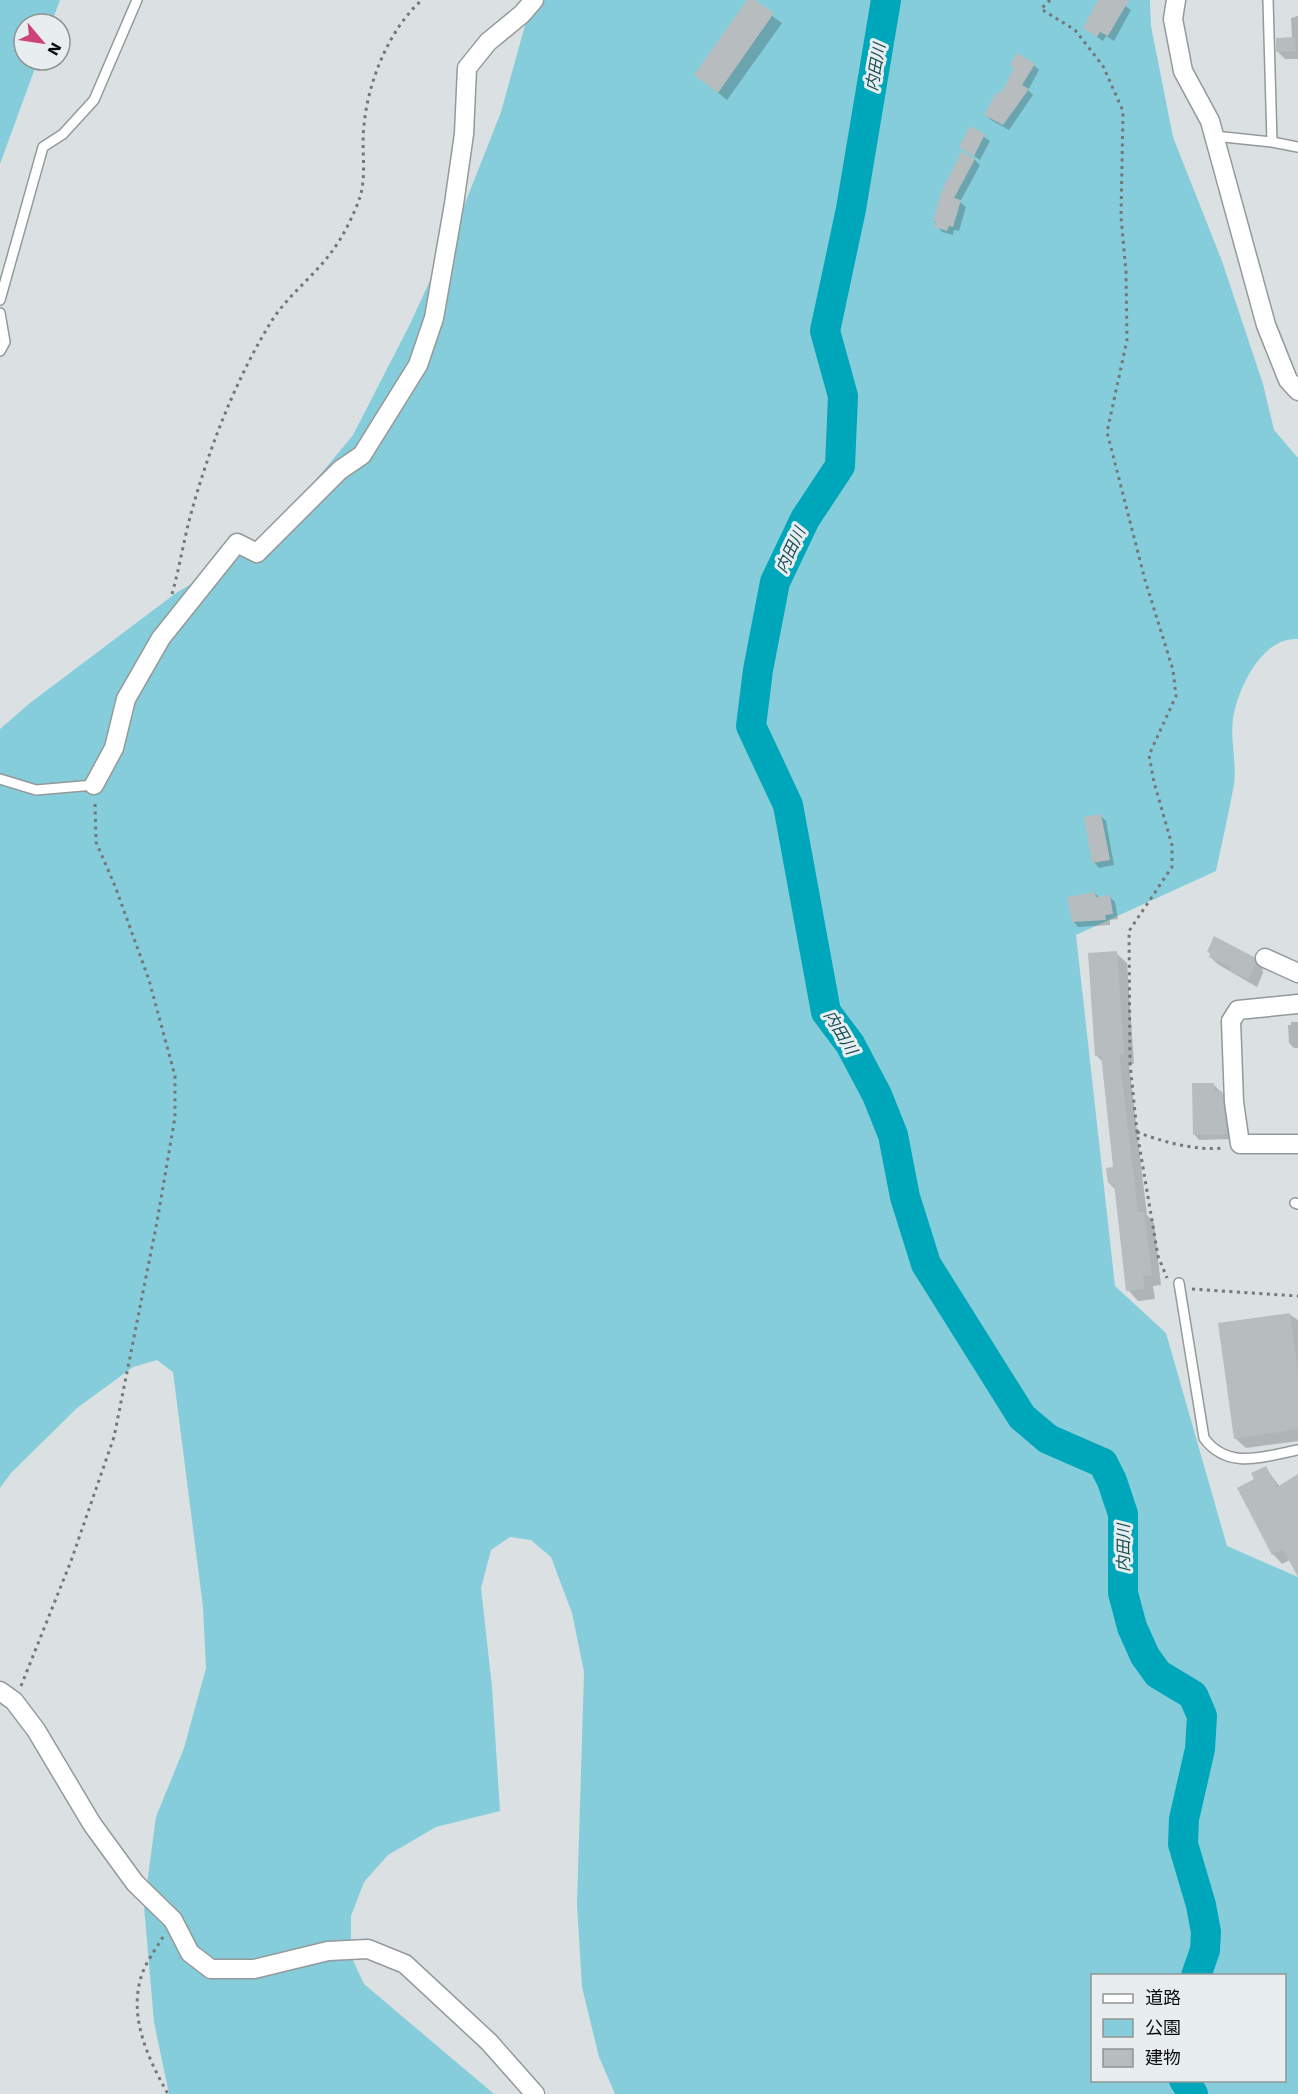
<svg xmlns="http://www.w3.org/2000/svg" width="1298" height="2094" viewBox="0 0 1298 2094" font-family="'Work Sans','Noto Sans JP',sans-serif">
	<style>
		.green { fill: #85cdda; fill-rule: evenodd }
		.shadow { fill: #0003 }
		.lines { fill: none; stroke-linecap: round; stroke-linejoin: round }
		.river { stroke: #00a7bb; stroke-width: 30 }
		.building { fill: #b7bdbe }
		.lane-casing { stroke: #94999a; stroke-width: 12 }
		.street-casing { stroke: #94999a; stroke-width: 21 }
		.path { stroke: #737777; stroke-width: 3; stroke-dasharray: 3 4.5; stroke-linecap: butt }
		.lane { stroke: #fff; stroke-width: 9 }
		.street { stroke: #fff; stroke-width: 18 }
		.labels { text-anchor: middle; stroke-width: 6; stroke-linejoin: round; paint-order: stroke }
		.water-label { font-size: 16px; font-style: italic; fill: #144c55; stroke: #e8eeef }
	</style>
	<rect width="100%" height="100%" fill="#dbe1e2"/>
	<path class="green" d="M 0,0 L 60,0 L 51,24 L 24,24 L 24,60 L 38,60 L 0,164 Z
		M 532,0 L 1150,0 L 1151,26 L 1173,137 L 1222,261 L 1263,384 L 1274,430 L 1298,458 L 1298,639 C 1262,636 1237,690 1233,719 C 1230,740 1237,763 1234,784 C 1229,813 1222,842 1216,871 L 1076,935 L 1115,1286 L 1166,1333 L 1227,1546 L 1298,1577 L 1298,2094 L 615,2094 L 599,2057 L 582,1987 L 577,1904 L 584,1672 L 572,1613 L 551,1557 L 531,1540 L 510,1537 L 491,1550 L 481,1588 L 492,1687 L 500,1811 L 436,1827 L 388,1855 L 364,1882 L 351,1916 L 351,1956 L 364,1984 L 494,2094 L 169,2094 L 154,2022 L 144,1906 L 156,1817 L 184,1748 L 206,1668 L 203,1607 L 173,1372 L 157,1360 L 133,1367 L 77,1408 L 11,1473 L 0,1488 L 0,729 L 30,703 L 176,593 L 251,548 L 296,504 L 353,435 L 409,326 L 460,216 L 501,112 ZM 1092,1976 L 1284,1976 L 1284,2080 L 1092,2080 Z"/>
	<path class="shadow" d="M 749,0 L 782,23 L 727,100 L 696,75 Z
		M 1099,0 L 1117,0 L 1131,10 L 1114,41 L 1106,36 L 1103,41 L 1084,28 Z
		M 1298,16 L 1298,59 L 1285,59 L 1278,52 L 1292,38 L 1291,18 Z
		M 1034,65 L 1039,70 L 1028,90 L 1033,95 L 1009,130 L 991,120 L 986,115 L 999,96 Z
		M 971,128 L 990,141 L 980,160 L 961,146 Z
		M 974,159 L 980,165 L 960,202 L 966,207 L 959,231 L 954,230 L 953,235 L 942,232 L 934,221 Z
		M 1101,816 L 1106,821 L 1114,865 L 1099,868 L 1094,862 Z
		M 1095,893 L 1100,898 L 1109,896 L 1115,902 L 1118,919 L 1110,920 L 1110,925 L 1078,927 L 1073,921 Z
		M 1116,953 L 1127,963 L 1134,1064 L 1129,1064 L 1147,1215 L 1154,1223 L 1161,1285 L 1153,1286 L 1155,1299 L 1138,1301 L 1128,1290 L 1116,1190 L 1109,1183 L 1115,1168 L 1103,1062 L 1096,1055 Z
		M 1211,954 L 1253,958 L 1262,967 L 1263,973 L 1257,987 L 1219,965 L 1210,957 Z
		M 1291,1022 L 1298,1022 L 1298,1048 L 1294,1048 L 1289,1043 L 1288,1025 L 1291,1025 Z
		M 1213,1084 L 1227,1098 L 1232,1139 L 1199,1140 L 1194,1134 Z
		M 1289,1314 L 1298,1320 L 1298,1441 L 1246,1448 L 1235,1438 Z
		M 1265,1467 L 1280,1487 L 1298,1476 L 1298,1571 L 1290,1560 L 1282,1564 L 1273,1554 L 1239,1489 L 1256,1480 Z"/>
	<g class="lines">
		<path class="river" d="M 886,0 L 851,209 L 825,331 L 843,396 L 840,466 L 805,519 L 775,582 L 758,670 L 751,726 L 788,805 L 826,1012 L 850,1044 L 877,1095 L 893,1135 L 905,1197 L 926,1264 L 1022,1417 L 1048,1439 L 1103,1463 L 1112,1481 L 1123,1514 L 1123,1593 L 1132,1627 L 1145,1656 L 1158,1674 L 1193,1695 L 1202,1716 L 1200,1749 L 1184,1819 L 1183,1844 L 1201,1905 L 1206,1932 L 1205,1950 L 1196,1976
			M 1184,2080 L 1193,2094"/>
	</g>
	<path class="building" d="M 747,0 L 755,0 L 774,13 L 718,93 L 694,75 Z
		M 1098,0 L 1129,0 L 1108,36 L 1100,32 L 1097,37 L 1083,28 Z
		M 1295,37 L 1296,51 L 1276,52 L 1276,38 Z
		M 1017,53 L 1035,64 L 1022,85 L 1029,89 L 1003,125 L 984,115 L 996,93 L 998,94 L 1003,90 L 1014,68 L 1010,65 Z
		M 970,126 L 985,134 L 974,156 L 959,147 Z
		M 962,151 L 975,159 L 954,198 L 961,200 L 953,227 L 949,226 L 947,231 L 934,227 L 936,222 L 933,221 L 942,190 Z
		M 1101,814 L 1110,860 L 1092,863 L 1084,817 Z
		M 1095,892 L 1096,897 L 1110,895 L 1113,914 L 1105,915 L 1106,920 L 1072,922 L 1067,897 Z
		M 1214,936 L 1254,957 L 1256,964 L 1248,979 L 1229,971 L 1231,967 L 1209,957 L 1210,953 L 1207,952 Z
		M 1117,951 L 1124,1054 L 1119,1054 L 1138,1212 L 1144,1211 L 1152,1275 L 1143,1276 L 1145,1289 L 1126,1291 L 1114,1183 L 1108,1183 L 1106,1168 L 1113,1167 L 1101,1055 L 1095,1056 L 1088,953 Z
		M 1192,1083 L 1214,1083 L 1214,1091 L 1222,1091 L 1227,1134 L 1193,1135 Z
		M 1290,1313 L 1298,1372 L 1298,1429 L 1234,1439 L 1218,1323 Z
		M 1266,1466 L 1277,1487 L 1298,1474 L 1298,1577 L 1283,1549 L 1272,1555 L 1237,1488 L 1254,1479 L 1251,1473 Z"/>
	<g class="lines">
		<defs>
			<path id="lane" d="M 1268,0 L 1272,142
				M 1214,136 L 1272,142 L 1298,147
				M 0,300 L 43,147 L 63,134 L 94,100 L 137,0
				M 0,313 L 5,342 L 0,351
				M 0,779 L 36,790 L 94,785
				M 1295,1203 L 1298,1204
				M 1179,1283 L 1204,1438 C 1228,1471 1265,1456 1298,1450"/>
			<path id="street" d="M 1176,0 L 1173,19 L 1183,71 L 1210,121 L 1266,325 L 1288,380 L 1298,391
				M 94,785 L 114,748 L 126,699 L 161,638 L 237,543 L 257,553 L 340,470 L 362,455 L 418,365 L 434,318 L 454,204 L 464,134 L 467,68 L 488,42 L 522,14 L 534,0
				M 1265,958 L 1298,973
				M 1298,1004 L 1238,1010 L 1231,1021 L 1234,1102 L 1240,1144 L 1298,1144
				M 0,1691 L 14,1701 L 36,1730 L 92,1824 L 135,1883 L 173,1920 L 190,1953 L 211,1969 L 254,1969 L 328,1951 L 368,1949 L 405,1964 L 489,2042 L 535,2094"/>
		</defs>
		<use href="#lane" class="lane-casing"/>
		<use href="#street" class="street-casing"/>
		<path class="path" d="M 1050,0 L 1041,9 L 1075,30 L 1103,66 L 1123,111 L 1121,217 L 1126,272 L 1127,340 L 1107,432 L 1145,580 L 1173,670 L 1176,696 L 1149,755 L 1154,782 L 1172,845 L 1172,867 L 1129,931 L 1130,1063 L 1137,1132 L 1158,1256 L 1167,1278
			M 172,594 C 180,566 184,538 192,510 C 210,446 236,379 271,322 C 287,296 312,278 330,254 C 342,239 354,215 360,197 C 367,174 361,150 364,125 C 368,82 389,29 422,0
			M 1137,1132 C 1163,1142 1196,1151 1224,1148
			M 1192,1289 L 1298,1296
			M 21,1686 L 71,1561 L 114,1437 L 157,1222 L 175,1117 L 175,1076 L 149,980 L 115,886 L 96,842 L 95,801
			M 163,1937 C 157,1947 149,1958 144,1969 C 126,2012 147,2057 168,2094"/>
		<use href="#lane" class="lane"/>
		<use href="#street" class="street"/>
	</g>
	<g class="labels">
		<g class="water-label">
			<text transform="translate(875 67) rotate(-80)" y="6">内田川</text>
			<text transform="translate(790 550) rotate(-65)" y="6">内田川</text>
			<text transform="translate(841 1032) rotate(59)" y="6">内田川</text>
			<text transform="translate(1123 1548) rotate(-90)" y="6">内田川</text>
		</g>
	</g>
	<rect x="1091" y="1974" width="195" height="108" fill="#e8eeef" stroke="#909495" stroke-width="1.5"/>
	<rect x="1103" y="1994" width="30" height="9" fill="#ffffff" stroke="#909495" stroke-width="1.5"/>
	<text x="1145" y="2004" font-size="18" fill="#0c0e0e">道路</text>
	<rect x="1103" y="2019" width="30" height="18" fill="#85cdda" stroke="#909495" stroke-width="1.5"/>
	<text x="1145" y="2034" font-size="18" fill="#0c0e0e">公園</text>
	<rect x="1103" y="2049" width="30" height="18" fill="#b7bdbe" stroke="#909495" stroke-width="1.5"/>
	<text x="1145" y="2064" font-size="18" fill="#0c0e0e">建物</text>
	<g transform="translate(42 42) rotate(119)"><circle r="28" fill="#e8eeef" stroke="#909495" stroke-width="1.5"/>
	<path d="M0-4.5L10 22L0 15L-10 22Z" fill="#cc4279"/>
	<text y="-9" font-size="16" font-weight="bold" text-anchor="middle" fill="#0c0e0e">N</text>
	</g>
</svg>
